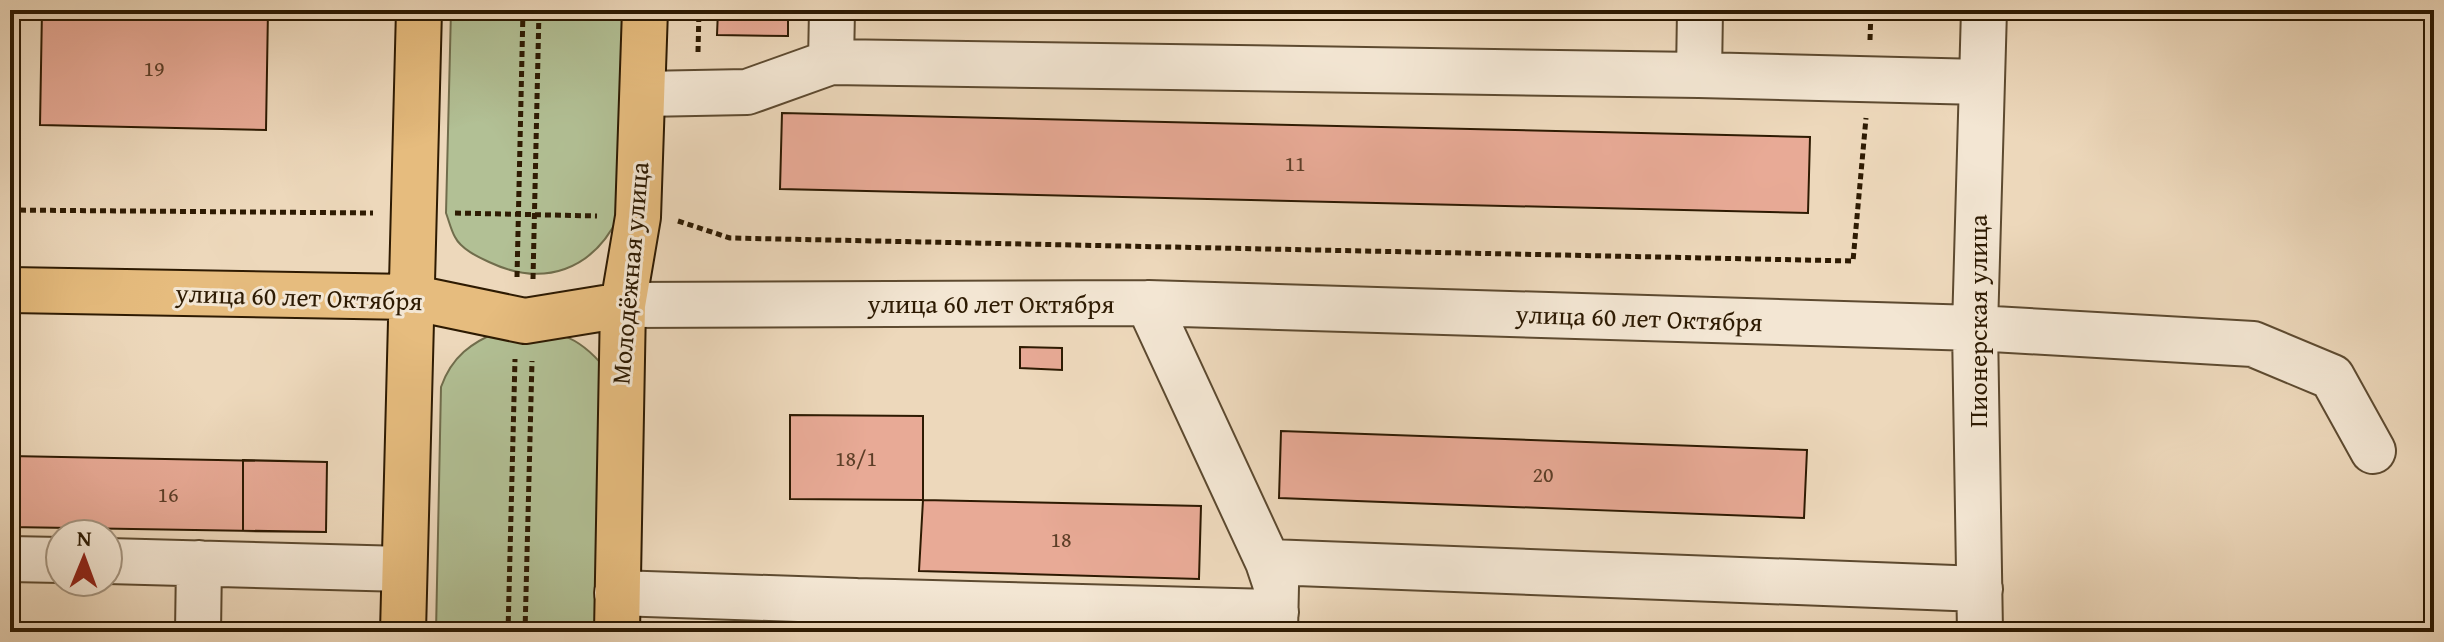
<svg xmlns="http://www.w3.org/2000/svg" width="2444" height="642" viewBox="0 0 2444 642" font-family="'Gentium Book Plus',serif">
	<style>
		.green { fill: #b2c095; stroke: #706d4c; stroke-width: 2 }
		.building { fill: #e8aa96; stroke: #2d1a02; stroke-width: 2 }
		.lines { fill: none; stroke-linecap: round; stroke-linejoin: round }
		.minor-casing { stroke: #5d4a30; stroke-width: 48 }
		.major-casing { stroke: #2d1a02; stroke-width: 48 }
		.path { stroke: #2d1a02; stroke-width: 5; stroke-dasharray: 6 4; stroke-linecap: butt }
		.minor { stroke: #f3e6d3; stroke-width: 44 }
		.major { stroke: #e6bc7e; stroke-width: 44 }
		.labels { text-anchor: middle; stroke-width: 6; stroke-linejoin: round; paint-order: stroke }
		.number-label { font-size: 22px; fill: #5c3e27 }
		.street-label { font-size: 26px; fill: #2d1a02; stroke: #f3e6d3 }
	</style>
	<rect width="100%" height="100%" fill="#edd8bb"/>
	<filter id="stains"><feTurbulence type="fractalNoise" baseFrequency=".0025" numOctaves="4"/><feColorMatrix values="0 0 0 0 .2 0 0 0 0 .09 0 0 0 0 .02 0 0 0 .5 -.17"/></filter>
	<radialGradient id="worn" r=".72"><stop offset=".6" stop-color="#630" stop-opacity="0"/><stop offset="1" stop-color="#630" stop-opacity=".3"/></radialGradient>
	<path class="green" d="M 451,10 L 624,10 L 619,216 C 593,270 544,288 489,262 C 478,257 461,249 455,237 C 451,230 449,221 446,213 Z
		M 501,330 C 550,332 571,327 605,368 L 605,632 L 436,632 L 441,387 C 452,356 471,343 501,330 Z"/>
	<path class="building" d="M 42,10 L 268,10 L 266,130 L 40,125 Z
		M 718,10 L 788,10 L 788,36 L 717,35 Z
		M 782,113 L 1810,137 L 1808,213 L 780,189 Z
		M 1020,347 L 1062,348 L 1062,370 L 1020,368 Z
		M 790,415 L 923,416 L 923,500 L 790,499 Z
		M 1281,431 L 1807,450 L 1804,518 L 1279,498 Z
		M 10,456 L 327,462 L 326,532 L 10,527 Z
		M 243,460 L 327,462 L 326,532 L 243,531 Z
		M 923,500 L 1201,506 L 1199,579 L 919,571 Z
		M 237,627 L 308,628 L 308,632 L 237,632 Z"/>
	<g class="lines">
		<defs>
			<path id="minor" d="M 832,10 L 831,62 L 1699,75 L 1700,10
				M 1699,75 L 1981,82
				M 643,94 L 747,92 L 831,62
				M 1148,303 L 1268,562
				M 623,305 L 1148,303 L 1975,328 L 2253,344 L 2332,377 L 2373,451
				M 10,559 L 60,560
				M 108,561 L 404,569
				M 617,593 L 856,601
				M 198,632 L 199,563
				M 855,632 L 856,601 L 1276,612
				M 1275,632 L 1276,586 L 1268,562 L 1980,589
				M 1980,632 L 1975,328 L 1984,10"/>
			<path id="major" d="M 10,290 L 410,297 L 525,321 L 623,305
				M 403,632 L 419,10
				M 617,632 L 623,305 L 638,217 L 645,10"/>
		</defs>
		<use href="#minor" class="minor-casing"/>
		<use href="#major" class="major-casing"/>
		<path class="path" d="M 1870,40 L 1871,10
			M 698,52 L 699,10
			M 10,210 L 373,213
			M 455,213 L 597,216
			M 678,221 L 730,238 L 1853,261 L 1866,118
			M 517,277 L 523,10
			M 533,279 L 539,10
			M 508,632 L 515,359
			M 525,632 L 532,361"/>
		<use href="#minor" class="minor"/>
		<use href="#major" class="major"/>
	</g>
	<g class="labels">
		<g class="number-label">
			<text x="154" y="76">19</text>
			<text x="1295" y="171">11</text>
			<text x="856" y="466">18/1</text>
			<text x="1543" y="482">20</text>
			<text x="168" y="502">16</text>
			<text x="1061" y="547">18</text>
		</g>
		<g class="street-label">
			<text transform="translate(630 273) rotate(-85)" y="9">Молодёжная улица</text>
			<text transform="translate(299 297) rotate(2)" y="9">улица 60 лет Октября</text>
			<text x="991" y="313">улица 60 лет Октября</text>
			<text transform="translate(1639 318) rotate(2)" y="9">улица 60 лет Октября</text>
			<text transform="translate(1978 321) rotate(-90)" y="9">Пионерская улица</text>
		</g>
	</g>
	<rect width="2444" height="642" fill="none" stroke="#edd8bb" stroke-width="40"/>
	<rect x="12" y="12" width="2420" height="618" fill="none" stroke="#2d1a02" stroke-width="4"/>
	<rect x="20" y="20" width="2404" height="602" fill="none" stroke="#2d1a02" stroke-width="2"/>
	<g transform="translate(84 558) rotate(1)"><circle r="38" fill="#f3e6d3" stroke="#a4947f" stroke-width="2"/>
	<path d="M0-6L14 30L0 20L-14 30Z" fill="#8f2418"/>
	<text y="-12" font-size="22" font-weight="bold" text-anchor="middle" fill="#2d1a02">N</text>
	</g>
	<rect width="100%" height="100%" filter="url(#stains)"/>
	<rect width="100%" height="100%" fill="url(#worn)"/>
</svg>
